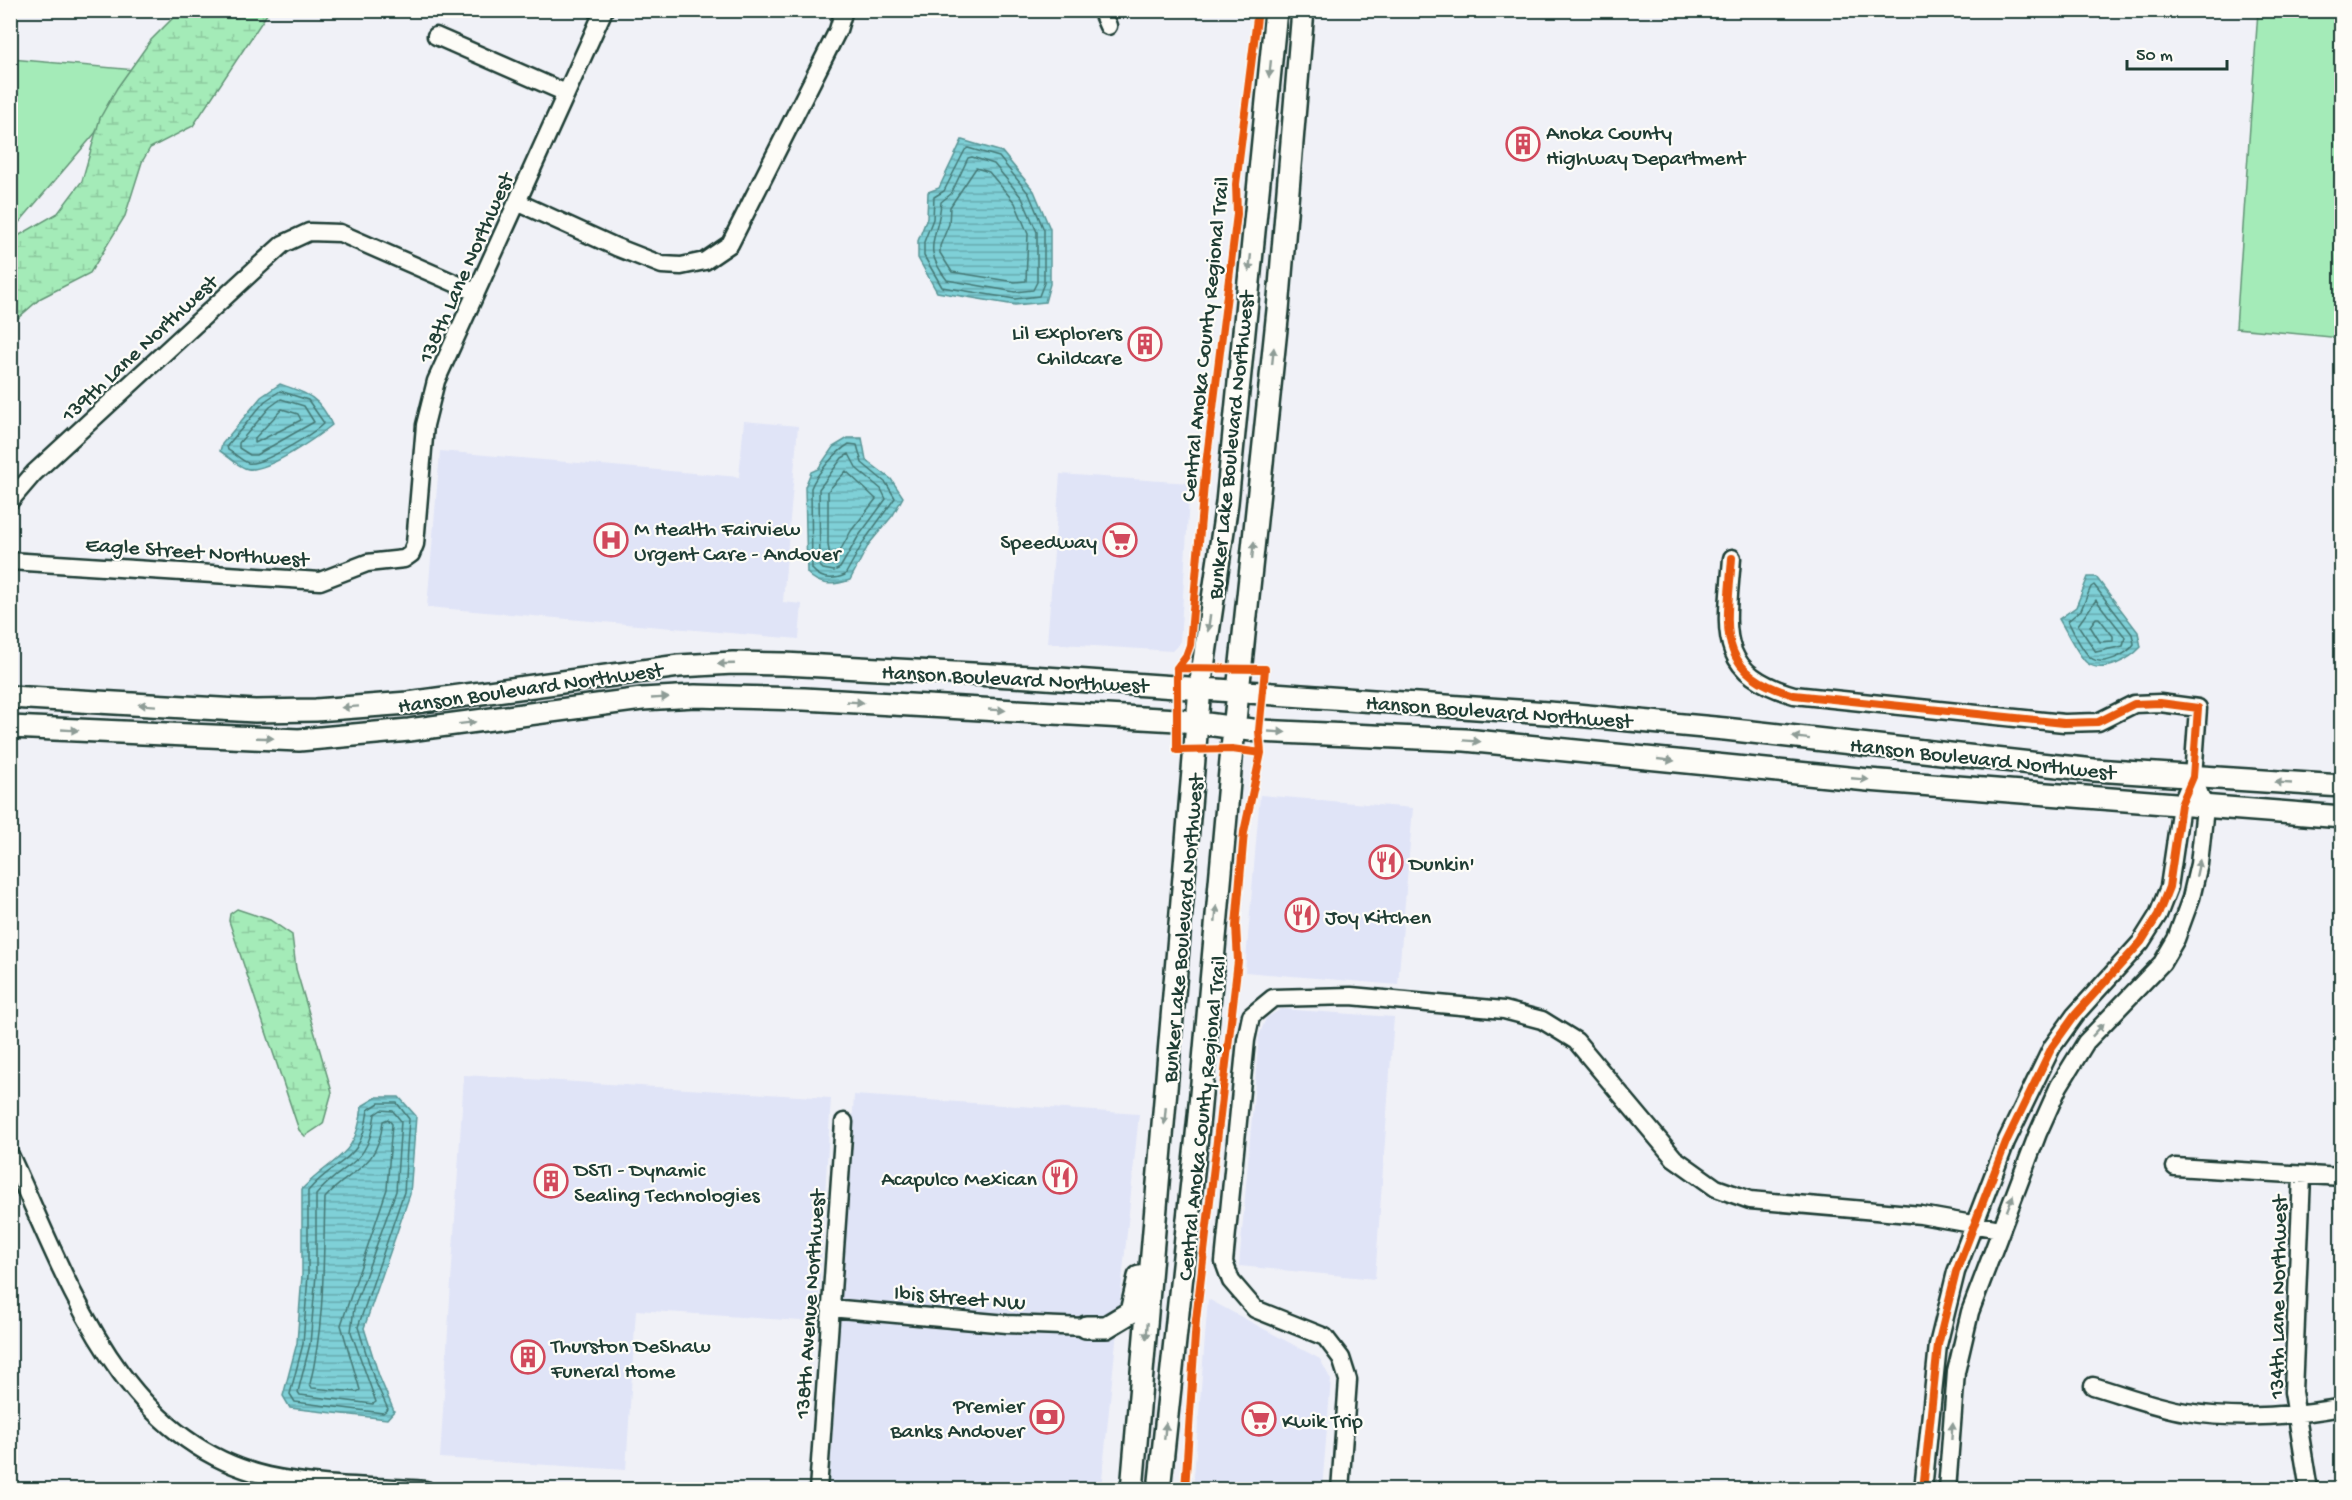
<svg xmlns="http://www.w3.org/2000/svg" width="2352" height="1500" viewBox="0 0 2352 1500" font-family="'Gochi Hand',sans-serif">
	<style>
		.built { fill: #e0e4f7 }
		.green { fill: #a4ebb8; stroke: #629476; stroke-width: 1.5 }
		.wetland { fill: url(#wetland-marsh); stroke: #629476; stroke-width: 1.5 }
		.water { fill: url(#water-rules); stroke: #599596; stroke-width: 1.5 }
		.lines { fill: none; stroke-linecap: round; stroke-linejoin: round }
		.shore { stroke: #457875; stroke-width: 1.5 }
		.minor-casing { stroke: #1f3d34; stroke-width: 21 }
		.major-casing { stroke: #1f3d34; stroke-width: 26 }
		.minor { stroke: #fdfcf7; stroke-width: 16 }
		.major { stroke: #fdfcf7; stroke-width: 21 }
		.cycleway-casing { stroke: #fdfcf7; stroke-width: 11 }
		.cycleway { stroke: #e8590c; stroke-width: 8 }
		.oneway { fill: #8e9c96 }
		.labels { text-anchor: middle; stroke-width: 4.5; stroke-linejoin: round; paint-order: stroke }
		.poi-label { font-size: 22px; fill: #1f3d34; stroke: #fdfcf7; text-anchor: start }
		.street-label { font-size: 22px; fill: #1f3d34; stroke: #fdfcf7 }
	</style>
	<defs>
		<pattern id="wetland-marsh" width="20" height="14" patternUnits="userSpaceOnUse" patternTransform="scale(1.5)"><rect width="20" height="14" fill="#a4ebb8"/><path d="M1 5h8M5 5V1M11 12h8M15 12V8" fill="none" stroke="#8dca9f"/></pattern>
		<pattern id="water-rules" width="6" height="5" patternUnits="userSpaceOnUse" patternTransform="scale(1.5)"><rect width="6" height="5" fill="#7fd0d7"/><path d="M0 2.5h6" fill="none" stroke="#67aaaf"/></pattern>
	</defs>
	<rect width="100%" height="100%" fill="#f0f1f7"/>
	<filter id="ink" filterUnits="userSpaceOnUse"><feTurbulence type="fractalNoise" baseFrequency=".0167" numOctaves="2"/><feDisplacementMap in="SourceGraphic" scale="12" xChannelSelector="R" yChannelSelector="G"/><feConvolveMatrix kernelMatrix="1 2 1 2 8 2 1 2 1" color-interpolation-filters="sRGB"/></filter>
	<g filter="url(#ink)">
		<path class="built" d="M 744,421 L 798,426 L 783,602 L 802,604 L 799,639 L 427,607 L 440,451 L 739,477 Z
			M 1060,474 L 1190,483 L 1180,643 L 1172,651 L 1047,643 Z
			M 1260,795 L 1413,808 L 1398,985 L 1245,972 Z
			M 1281,1009 L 1394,1017 L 1375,1279 L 1239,1266 L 1259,1036 L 1266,1018 Z
			M 464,1075 L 831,1098 L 817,1322 L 636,1310 L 626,1470 L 440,1458 Z
			M 854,1095 L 1139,1114 L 1101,1489 L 842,1490 L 829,1485 Z
			M 1208,1299 L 1320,1359 L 1331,1380 L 1322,1489 L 1193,1489 Z"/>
		<path class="green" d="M 2258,11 L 2341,11 L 2341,338 L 2236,328 Z
			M 11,59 L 148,71 L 11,232 Z"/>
		<path class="wetland" d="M 201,11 L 269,11 L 193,126 L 150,148 L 142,162 L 125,216 L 90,273 L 41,298 L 11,324 L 11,240 L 58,213 L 82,181 L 100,118 L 117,88 L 151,40 L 175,16 Z
			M 237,909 L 270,920 L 292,935 L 296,969 L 332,1092 L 323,1124 L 305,1136 L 299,1130 L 229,921 L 230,914 Z"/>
		<path class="water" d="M 962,140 L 1002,152 L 1034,191 L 1050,229 L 1050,284 L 1045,302 L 1015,305 L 937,292 L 918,258 L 918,241 L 927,218 L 928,192 L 939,188 Z
			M 280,384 C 307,393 320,397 332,425 C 317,437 268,472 248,469 C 239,468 228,456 220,451 L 222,444 L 261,397 Z
			M 848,438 L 862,438 L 866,460 L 891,479 L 903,497 L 893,515 L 869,544 L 850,580 C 832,586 820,586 807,573 L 805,487 L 811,472 L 818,469 L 833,447 Z
			M 2088,577 L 2096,577 L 2138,632 L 2141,647 C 2130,659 2103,675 2087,663 C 2078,656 2066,630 2059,619 L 2076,607 Z
			M 377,1097 L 399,1097 L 416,1116 L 410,1194 L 364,1328 L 379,1376 L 394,1411 L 387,1419 L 290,1408 L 283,1396 L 297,1343 L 302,1275 L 302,1189 C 335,1155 357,1158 362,1106 Z"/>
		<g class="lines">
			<path class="shore" d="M 968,148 L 999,157 L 1029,194 L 1044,230 L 1044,283 L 1039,296 L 1015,299 L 942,287 L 924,256 L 924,242 L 933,219 L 934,197 L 944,191 L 965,150 Z
				M 972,157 L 994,164 L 1022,198 L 1037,232 L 1037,282 L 1033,290 L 1015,292 L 947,280 C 920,246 939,238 941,202 L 951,194 L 968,158 Z
				M 976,168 L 989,172 L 1015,203 L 1028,234 L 1026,281 L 1015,282 L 952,272 L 940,253 L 940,246 L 949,224 L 950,207 Z
				M 280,391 L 308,400 L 324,423 C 314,433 262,466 248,463 C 242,461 234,453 228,450 L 227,446 L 265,401 Z
				M 281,399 L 304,406 L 314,422 L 256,455 L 250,455 L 239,448 L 239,443 L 270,407 Z
				M 282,409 L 298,414 L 301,420 L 255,443 L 255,438 Z
				M 849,444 L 857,445 L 862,463 L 886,483 L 895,498 L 864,541 L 845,575 C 833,580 821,580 812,569 L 811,488 C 816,474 836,452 849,444 Z
				M 849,454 L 857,469 L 881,489 L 886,499 L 858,537 L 840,568 L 834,571 L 823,569 L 820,566 L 819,489 L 842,458 Z
				M 846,471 L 876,499 L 851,531 L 835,560 L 831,561 L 828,545 L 828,491 Z
				M 2094,585 L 2132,634 L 2134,644 C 2128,654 2103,667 2091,658 C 2082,651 2073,631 2068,621 L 2081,610 L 2091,587 Z
				M 2096,600 L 2125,637 L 2123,646 L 2096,652 L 2078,625 Z
				M 2096,618 L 2099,618 L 2113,636 L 2113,641 L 2100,642 L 2090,626 Z
				M 379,1103 L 397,1103 L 409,1119 L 404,1192 L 358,1327 L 374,1379 L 388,1409 L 383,1413 L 295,1402 L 290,1394 L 303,1344 L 308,1275 L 308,1191 C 339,1155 361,1166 368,1110 Z
				M 381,1110 L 393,1111 L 401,1121 L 396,1191 L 354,1308 L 351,1332 L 376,1402 L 373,1404 L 300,1395 L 298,1392 L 310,1344 L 316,1275 L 316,1195 C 345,1160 368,1169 375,1114 Z
				M 388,1119 L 392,1124 L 387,1189 L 341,1325 L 360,1390 L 357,1392 L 312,1388 L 310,1384 C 325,1322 323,1262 325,1198 C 351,1167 377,1172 383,1121 Z"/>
			<defs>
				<path id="minor" d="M 1101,10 L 1108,26
					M 436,36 L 566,93
					M 517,202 L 616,247 L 662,265 L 681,266 L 705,261 L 730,244 L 838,30 L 844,10
					M 10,501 L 34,473 L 252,272 L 283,244 L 309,232 L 340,233 L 475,292
					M 1732,558 C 1727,628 1713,672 1794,695 L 2064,723 L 2098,722 L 2134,704 L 2160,703 L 2198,708 L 2193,777 L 2181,805 L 2169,887 L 2158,915 L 2141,942 L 2075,1015 L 2052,1047 L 2006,1142 L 1956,1272 L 1938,1345 L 1923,1490
					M 10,561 L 320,581 L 367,563 L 404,559 L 411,554 L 415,544 L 425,425 L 436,381 L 604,10
					M 10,1155 C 67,1277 118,1442 268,1476 C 319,1487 374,1486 426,1490
					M 2175,1167 L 2342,1177
					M 2302,1176 L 2293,1392 L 2309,1490
					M 830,1308 L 1007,1324 L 1086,1327
					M 2093,1386 C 2124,1395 2155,1407 2186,1412 C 2239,1420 2289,1417 2342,1407
					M 818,1490 L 844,1122
					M 1340,1490 L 1348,1380 L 1341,1358 L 1325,1337 L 1255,1309 L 1231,1281 L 1224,1262 L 1246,1040 L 1251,1016 L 1273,998 L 1351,996 L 1504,1010 L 1542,1020 L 1576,1041 L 1674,1158 L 1716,1188 L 1750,1200 L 1921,1215 L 2000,1229
					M 1947,1490 L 1956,1372 L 1970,1312 L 2038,1133 L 2059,1086 L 2086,1042 L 2162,963 L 2176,939 L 2191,898 L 2199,864 L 2205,808 L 2193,777"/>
				<path id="major" d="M 10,697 L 255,711 L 316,710 L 408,703 L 679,666 L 733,663 L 784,664 L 1031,677 L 1576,715 L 1725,729 L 2094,770 L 2342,786
					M 10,727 L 299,740 L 409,730 L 642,699 L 695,696 L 804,699 L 1177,720 L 1259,731 L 1465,740 L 1868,780 L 2342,817
					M 1086,1327 L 1106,1327 L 1131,1312 L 1139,1277
					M 1132,1490 L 1200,688 L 1227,503 L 1276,10
					M 1159,1490 L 1199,1116 L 1232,749 L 1278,310 L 1303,10"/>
			</defs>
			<use href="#minor" class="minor-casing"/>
			<use href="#major" class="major-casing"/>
			<use href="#minor" class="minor"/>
			<use href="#major" class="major"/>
			<defs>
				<path id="cycleway" d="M 1732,558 C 1727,628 1713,672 1794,695 L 2064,723 L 2098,722 L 2134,704 L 2160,703 L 2198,708 L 2193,777 L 2181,805 L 2169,887 L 2158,915 L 2141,942 L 2075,1015 L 2052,1047 L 2006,1142 L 1956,1272 L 1938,1345 L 1923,1490
					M 1177,668 L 1265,669 L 1259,731 L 1261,753 L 1244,832 L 1236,926 L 1238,961 L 1196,1320 L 1185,1490
					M 1177,668 L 1186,656 L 1190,645 L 1205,473 L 1237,214 L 1236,184 L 1258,10
					M 1177,668 L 1177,750 L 1232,749 L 1261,753"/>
			</defs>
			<use href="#cycleway" class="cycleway-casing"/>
			<use href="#cycleway" class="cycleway"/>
		</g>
		<defs><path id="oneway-solid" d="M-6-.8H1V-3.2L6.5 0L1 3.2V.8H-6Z" transform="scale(1.5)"/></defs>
		<g class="oneway">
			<use href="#oneway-solid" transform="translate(1270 69) rotate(96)"/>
			<use href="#oneway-solid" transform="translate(1250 263) rotate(96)"/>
			<use href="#oneway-solid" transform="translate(1273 356) rotate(-84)"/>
			<use href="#oneway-solid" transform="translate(1253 550) rotate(-84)"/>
			<use href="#oneway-solid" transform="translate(1209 623) rotate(98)"/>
			<use href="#oneway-solid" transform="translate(726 664) rotate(178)"/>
			<use href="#oneway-solid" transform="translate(660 698) rotate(-3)"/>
			<use href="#oneway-solid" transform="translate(855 702) rotate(3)"/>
			<use href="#oneway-solid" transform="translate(147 705) rotate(-176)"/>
			<use href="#oneway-solid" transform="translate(350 707) rotate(176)"/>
			<use href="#oneway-solid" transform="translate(997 710) rotate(3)"/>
			<use href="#oneway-solid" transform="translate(467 723) rotate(-7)"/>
			<use href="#oneway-solid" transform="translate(70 730) rotate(3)"/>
			<use href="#oneway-solid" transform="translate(1277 732) rotate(3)"/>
			<use href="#oneway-solid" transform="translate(265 738) rotate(2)"/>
			<use href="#oneway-solid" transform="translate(1801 738) rotate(-173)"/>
			<use href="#oneway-solid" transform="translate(1472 741) rotate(4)"/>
			<use href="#oneway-solid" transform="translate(1666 760) rotate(6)"/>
			<use href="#oneway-solid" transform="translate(1860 779) rotate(5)"/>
			<use href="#oneway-solid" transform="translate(2283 783) rotate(-177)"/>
			<use href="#oneway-solid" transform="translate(2198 868) rotate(-78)"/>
			<use href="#oneway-solid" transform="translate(1216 914) rotate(-85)"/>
			<use href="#oneway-solid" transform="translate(2098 1030) rotate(-47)"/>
			<use href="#oneway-solid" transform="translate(1165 1116) rotate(95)"/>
			<use href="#oneway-solid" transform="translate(2010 1203) rotate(-69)"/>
			<use href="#oneway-solid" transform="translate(1147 1331) rotate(95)"/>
			<use href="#oneway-solid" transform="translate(1165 1431) rotate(-85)"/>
			<use href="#oneway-solid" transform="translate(1952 1431) rotate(-86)"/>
		</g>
	</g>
	<defs>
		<symbol id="building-ring" viewBox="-11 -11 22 22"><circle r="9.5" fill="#fdfcf7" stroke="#d1495b" stroke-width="1.5"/><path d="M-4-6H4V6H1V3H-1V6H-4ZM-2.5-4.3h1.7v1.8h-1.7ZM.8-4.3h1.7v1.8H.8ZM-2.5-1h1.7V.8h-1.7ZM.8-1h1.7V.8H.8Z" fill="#d1495b"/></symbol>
		<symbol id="hospital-ring" viewBox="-11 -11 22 22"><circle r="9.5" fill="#fdfcf7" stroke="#d1495b" stroke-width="1.5"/><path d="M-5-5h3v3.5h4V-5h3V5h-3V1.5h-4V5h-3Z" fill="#d1495b"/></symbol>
		<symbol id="supermarket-ring" viewBox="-11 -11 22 22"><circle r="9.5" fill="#fdfcf7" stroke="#d1495b" stroke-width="1.5"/><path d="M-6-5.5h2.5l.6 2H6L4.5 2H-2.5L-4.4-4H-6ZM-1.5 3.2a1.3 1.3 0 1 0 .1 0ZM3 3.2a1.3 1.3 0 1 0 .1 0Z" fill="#d1495b"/></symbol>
		<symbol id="restaurant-ring" viewBox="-11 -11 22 22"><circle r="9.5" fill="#fdfcf7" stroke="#d1495b" stroke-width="1.5"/><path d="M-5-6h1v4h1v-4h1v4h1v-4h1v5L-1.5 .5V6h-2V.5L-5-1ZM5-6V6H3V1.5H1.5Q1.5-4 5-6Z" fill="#d1495b"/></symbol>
		<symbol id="bank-ring" viewBox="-11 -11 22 22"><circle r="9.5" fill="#fdfcf7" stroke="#d1495b" stroke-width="1.5"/><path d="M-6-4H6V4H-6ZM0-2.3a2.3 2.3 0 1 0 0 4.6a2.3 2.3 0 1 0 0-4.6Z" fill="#d1495b"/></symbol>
	</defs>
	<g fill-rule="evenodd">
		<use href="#building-ring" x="1504" y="125" width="38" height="38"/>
		<use href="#building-ring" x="1126" y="325" width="38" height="38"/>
		<use href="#hospital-ring" x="592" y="521" width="38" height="38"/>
		<use href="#supermarket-ring" x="1101" y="521" width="38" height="38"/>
		<use href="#restaurant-ring" x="1367" y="843" width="38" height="38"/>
		<use href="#restaurant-ring" x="1283" y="896" width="38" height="38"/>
		<use href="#restaurant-ring" x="1041" y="1158" width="38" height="38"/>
		<use href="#building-ring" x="532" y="1162" width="38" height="38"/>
		<use href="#building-ring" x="509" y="1338" width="38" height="38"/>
		<use href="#bank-ring" x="1028" y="1398" width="38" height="38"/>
		<use href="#supermarket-ring" x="1240" y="1400" width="38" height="38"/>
	</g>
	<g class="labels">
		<g class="poi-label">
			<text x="1546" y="139">Anoka County<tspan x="1546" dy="25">Highway Department</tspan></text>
			<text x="1122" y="339" text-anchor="end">Lil Explorers<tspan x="1122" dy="25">Childcare</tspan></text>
			<text x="634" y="535">M Health Fairview<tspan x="634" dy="25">Urgent Care - Andover</tspan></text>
			<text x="1097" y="548" text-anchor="end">Speedway</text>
			<text x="1409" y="870">Dunkin'</text>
			<text x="1325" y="923">Joy Kitchen</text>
			<text x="574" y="1176">DSTI - Dynamic<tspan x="574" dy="25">Sealing Technologies</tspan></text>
			<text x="1037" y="1185" text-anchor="end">Acapulco Mexican</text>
			<text x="551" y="1352">Thurston DeShaw<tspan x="551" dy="25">Funeral Home</tspan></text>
			<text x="1024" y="1412" text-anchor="end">Premier<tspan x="1024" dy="25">Banks Andover</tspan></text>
			<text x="1282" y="1427">Kwik Trip</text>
		</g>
		<g class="street-label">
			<text transform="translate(464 267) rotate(-66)" y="8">138th Lane Northwest</text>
			<text transform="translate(1203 339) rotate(-84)" y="8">Central Anoka County Regional Trail</text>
			<text transform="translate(138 347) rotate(-43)" y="8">139th Lane Northwest</text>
			<text transform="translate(1229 445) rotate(-84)" y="8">Bunker Lake Boulevard Northwest</text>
			<text transform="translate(197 550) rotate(4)" y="8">Eagle Street Northwest</text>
			<text transform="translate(1015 677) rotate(3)" y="8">Hanson Boulevard Northwest</text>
			<text transform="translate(530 686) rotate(-8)" y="8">Hanson Boulevard Northwest</text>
			<text transform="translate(1499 710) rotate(4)" y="8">Hanson Boulevard Northwest</text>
			<text transform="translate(1983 757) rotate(6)" y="8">Hanson Boulevard Northwest</text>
			<text transform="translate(1181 928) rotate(-85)" y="8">Bunker Lake Boulevard Northwest</text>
			<text transform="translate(1200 1118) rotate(-84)" y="8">Central Anoka County Regional Trail</text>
			<text transform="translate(960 1296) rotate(5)" y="8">Ibis Street NW</text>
			<text transform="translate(2276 1297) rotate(-89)" y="8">134th Lane Northwest</text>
			<text transform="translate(808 1304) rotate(-86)" y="8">138th Avenue Northwest</text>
		</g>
	</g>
	<rect width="2352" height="1500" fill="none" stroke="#fdfcf7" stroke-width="36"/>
	<rect x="18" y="18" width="2316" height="1464" fill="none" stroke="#1f3d34" stroke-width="2" filter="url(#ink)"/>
	<path d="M2127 60v9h100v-9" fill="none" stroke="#1f3d34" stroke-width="3"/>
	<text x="2136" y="60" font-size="18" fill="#1f3d34" stroke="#fdfcf7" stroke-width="4.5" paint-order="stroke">50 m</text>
</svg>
